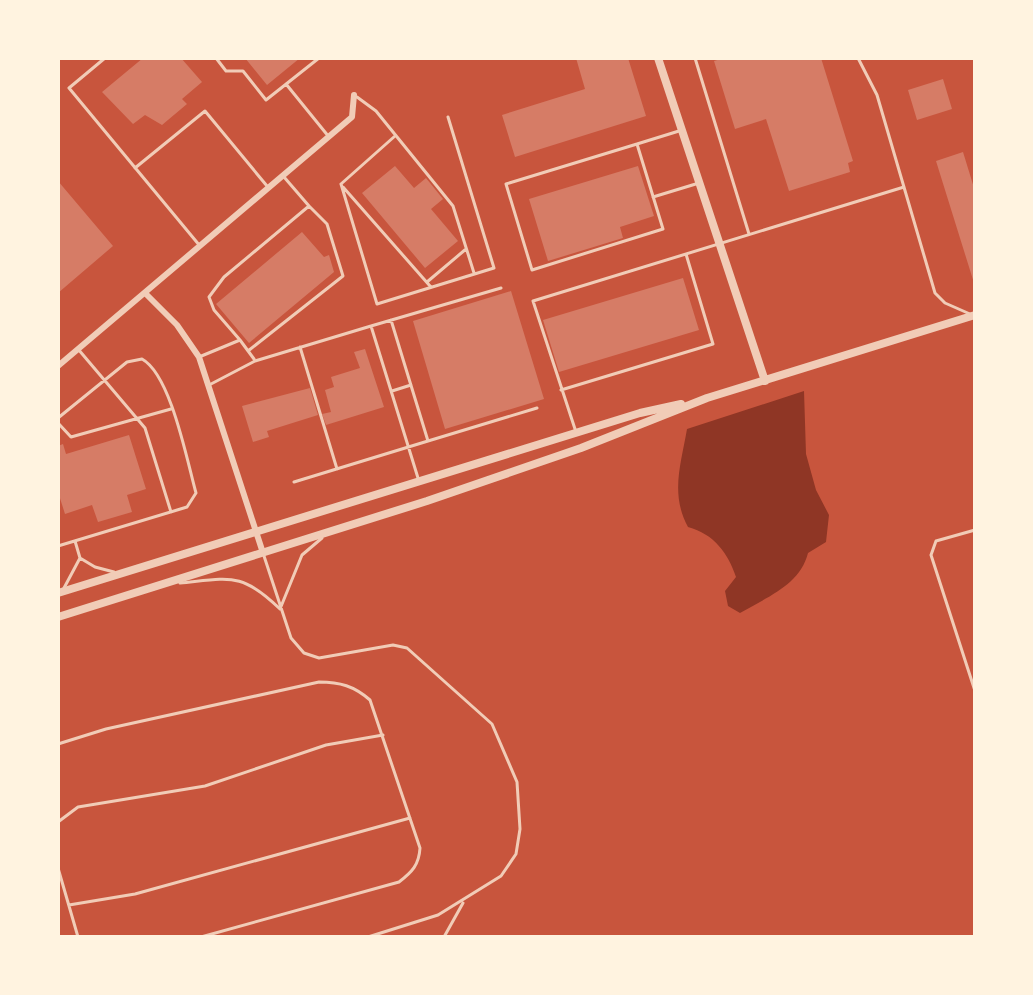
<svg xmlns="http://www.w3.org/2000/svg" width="1033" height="995" viewBox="0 0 1033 995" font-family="'PT Serif',serif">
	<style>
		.water { fill: #8f3625 }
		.building { fill: #d67c66 }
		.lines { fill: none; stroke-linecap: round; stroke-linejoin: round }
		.path { stroke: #fff3e0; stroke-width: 2 }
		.service { stroke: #f1ccb7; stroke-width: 3 }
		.minor { stroke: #f1ccb7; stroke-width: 6 }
		.tertiary { stroke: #f1ccb7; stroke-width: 8 }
	</style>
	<rect width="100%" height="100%" fill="#c8553d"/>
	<path class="water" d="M 804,391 L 806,454 L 816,490 L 829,515 L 826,542 L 808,553 C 800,585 767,597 740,613 L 728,606 L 725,591 L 736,577 C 728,553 714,534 688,527 C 670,494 681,464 687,429 Z"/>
	<path class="building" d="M 143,58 L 181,58 L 202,82 L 182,99 L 187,104 L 162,125 L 145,115 L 133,124 L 102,92 Z
		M 245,58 L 300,58 L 267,85 Z
		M 576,58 L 628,58 L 646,116 L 515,157 L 502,115 L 585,89 Z
		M 724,58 L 821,58 L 853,161 L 848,163 L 850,172 L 789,191 L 766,119 L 735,129 L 714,61 Z
		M 943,79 L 952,109 L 917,120 L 908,90 Z
		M 963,152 L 975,191 L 974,283 L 936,161 Z
		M 395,166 L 414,188 L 426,178 L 443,199 L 431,209 L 458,241 L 425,268 L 362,193 Z
		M 638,166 L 654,216 L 620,227 L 623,238 L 548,261 L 529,199 Z
		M 58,181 L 113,246 L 58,293 Z
		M 302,232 L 324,257 L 329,255 L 334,272 L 249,343 L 216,304 Z
		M 683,278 L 699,330 L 559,372 L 543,320 Z
		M 511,291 L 544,399 L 445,429 L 413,321 Z
		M 365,349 L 384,407 L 326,425 L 322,414 L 331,412 L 325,390 L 334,387 L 331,377 L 360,368 L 354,352 Z
		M 310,388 L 318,415 L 267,431 L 269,437 L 253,442 L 242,406 Z
		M 129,435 L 146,489 L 127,495 L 132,512 L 98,522 L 92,505 L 65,514 L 58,492 L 58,446 L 63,444 L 66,454 Z"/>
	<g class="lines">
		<path class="path" d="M 58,60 L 60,58"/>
		<path class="service" d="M 105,58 L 69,88 L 200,246
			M 216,58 L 226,71 L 243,71 L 266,100 L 319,58
			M 695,58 L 749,234
			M 858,58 L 877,95 L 935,293 L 945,303 L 970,314
			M 286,84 L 329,137
			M 357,97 L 376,111 L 453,206 L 474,273
			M 637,144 L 663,229 L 532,270 L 506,184 Z
			M 637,144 L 679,131
			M 135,168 L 205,111 L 267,186
			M 341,184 L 377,304 L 494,268 L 448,117
			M 341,184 L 395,136
			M 343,187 L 430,286
			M 653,197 L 699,183
			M 427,282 L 466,249
			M 391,320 L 428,441 L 537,408
			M 240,340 L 214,310 L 209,297 L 224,277 L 309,206 L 284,177
			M 300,347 L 337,469
			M 78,349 L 145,428 L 171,512
			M 248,351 L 343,276 L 327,224 L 309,206
			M 199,357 L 240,340 L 254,359
			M 211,384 L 255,361 L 371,326
			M 561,390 L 713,344 L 686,254
			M 392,391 L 411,385
			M 58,418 L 127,362 L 142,359 C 171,375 187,461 196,493 L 187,507 L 58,546
			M 58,423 L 71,437 L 171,409
			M 575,429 L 533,301 L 904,187
			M 418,478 L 371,326 L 501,288
			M 294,482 L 428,441
			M 975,530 L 936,541 L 931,555 L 975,691
			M 75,541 L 80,558
			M 263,553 L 291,638 L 304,653 L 319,658 L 393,645 L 407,648 L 492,724 L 517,782 L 520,829 L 516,854 L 501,876 L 438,915 L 368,937
			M 180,583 C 231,578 242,572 280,609 L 302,555 L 322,538
			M 64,588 L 80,558 L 95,567 L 114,572
			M 58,744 L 106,729 L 319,682 C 340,682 354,686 370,700 L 420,848 C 419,865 412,872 399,882 L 201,937
			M 58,822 L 78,807 L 205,786 L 326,745 L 383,735
			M 58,868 L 78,937
			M 69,905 L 135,894 L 410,818
			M 444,937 L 463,903"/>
		<path class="minor" d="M 146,294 L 177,325 L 199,357 L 263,553
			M 58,366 L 352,117 L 354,95"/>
		<path class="tertiary" d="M 658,58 L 765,381
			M 58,593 L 640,413 L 681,404
			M 58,617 L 427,501 L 581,448 L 707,398 L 975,315"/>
	</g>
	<rect width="1033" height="995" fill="none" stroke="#fff3e0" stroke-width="120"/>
</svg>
